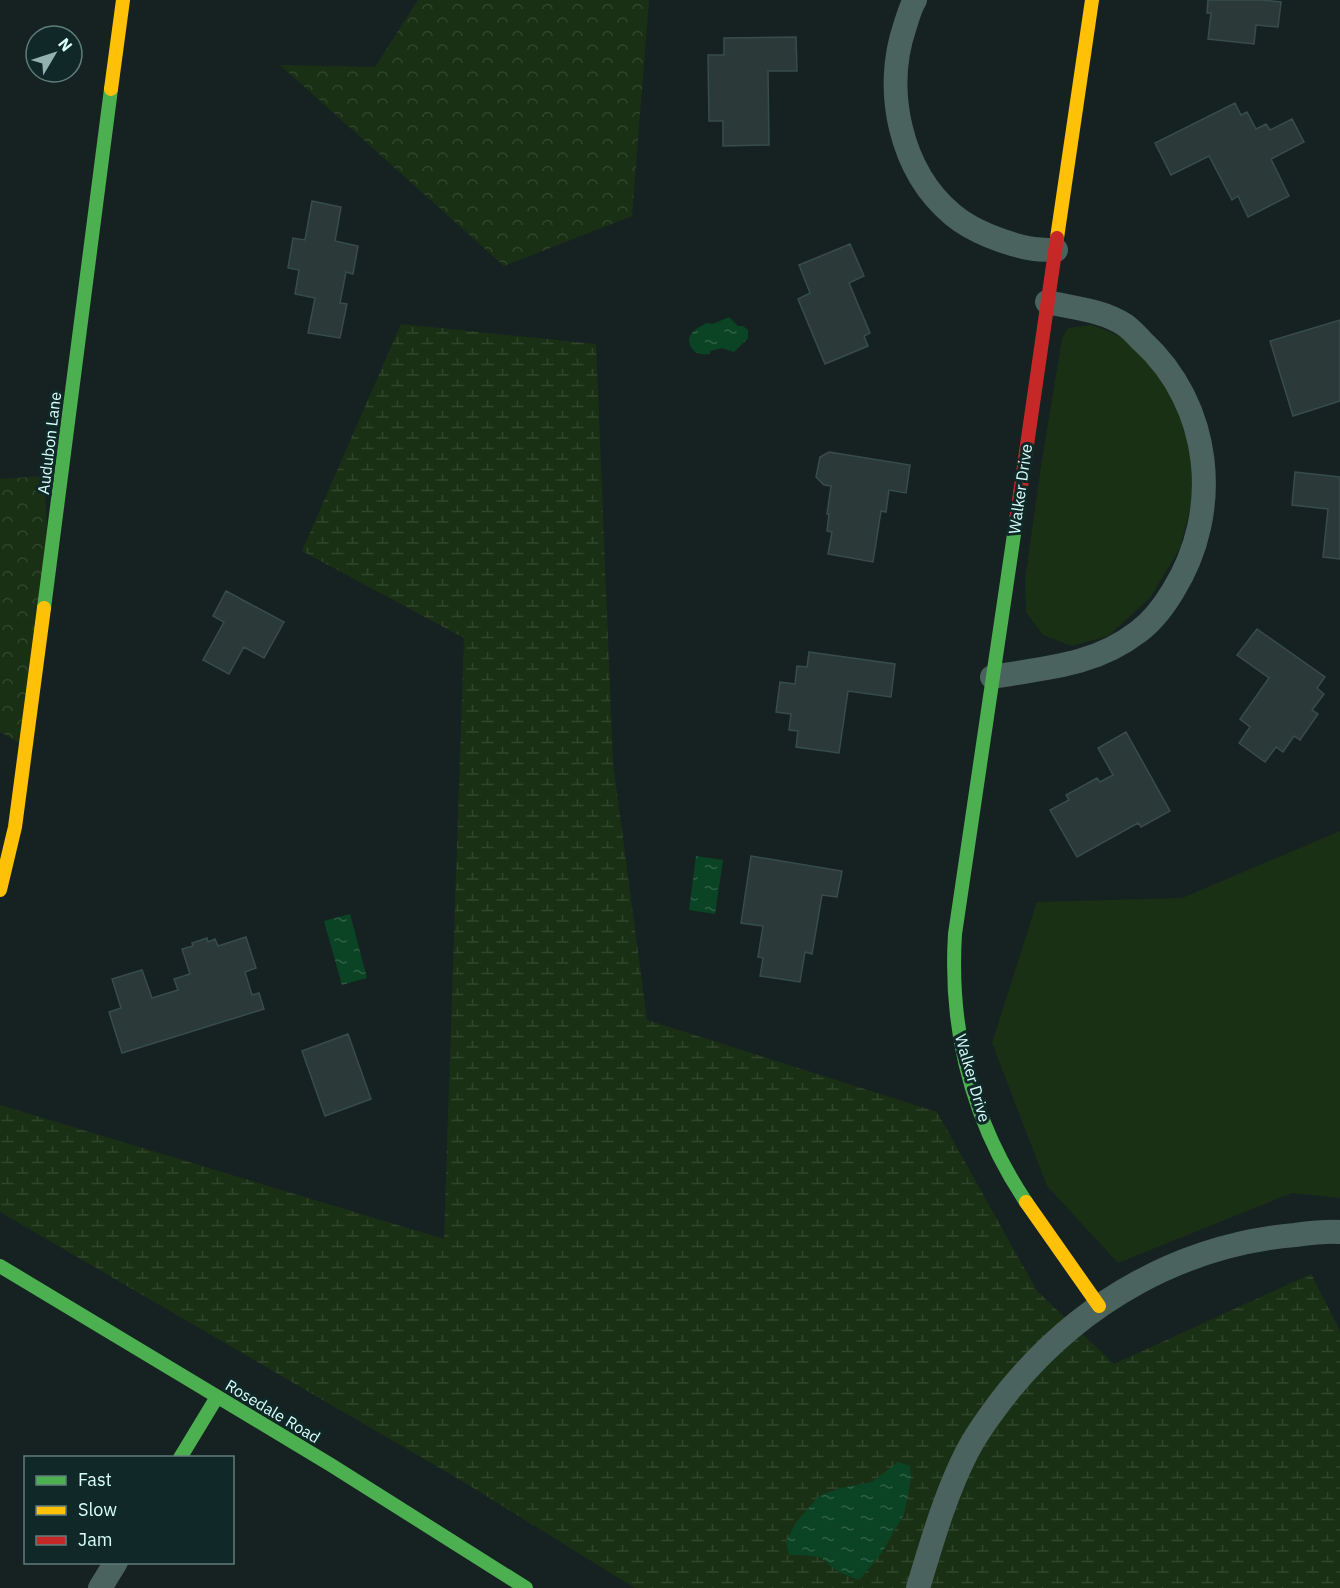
<svg xmlns="http://www.w3.org/2000/svg" width="1340" height="1588" viewBox="0 0 1340 1588" font-family="'IBM Plex Sans',sans-serif">
	<style>
		.green { fill: #1a3015 }
		.forest { fill: url(#forest-crowns) }
		.wetland { fill: url(#wetland-marsh) }
		.water { fill: url(#water-ripples) }
		.building { fill: #2b3939; stroke: #384c4c; stroke-width: 1.5 }
		.lines { fill: none; stroke-linecap: round; stroke-linejoin: round }
		.street { stroke: #4b635f; stroke-width: 24 }
		.fast { stroke: #4caf50; stroke-width: 14 }
		.slow { stroke: #ffc107; stroke-width: 14 }
		.jam { stroke: #c62828; stroke-width: 14 }
		.labels { text-anchor: middle; stroke-width: 6; stroke-linejoin: round; paint-order: stroke }
		.street-label { font-size: 16px; fill: #d7fffb; stroke: #102827 }
	</style>
	<defs>
		<pattern id="forest-crowns" width="20" height="18" patternUnits="userSpaceOnUse" patternTransform="scale(1.5)"><rect width="20" height="18" fill="#1a3015"/><path d="M2 6a3 3 0 1 1 6 0M12 15a3 3 0 1 1 6 0" fill="none" stroke="#30452c"/></pattern>
		<pattern id="wetland-marsh" width="20" height="14" patternUnits="userSpaceOnUse" patternTransform="scale(1.5)"><rect width="20" height="14" fill="#1a3015"/><path d="M1 5h8M5 5V1M11 12h8M15 12V8" fill="none" stroke="#30452c"/></pattern>
		<pattern id="water-ripples" width="26" height="14" patternUnits="userSpaceOnUse" patternTransform="scale(1.5)"><rect width="26" height="14" fill="#0b4424"/><path d="M2 4q2-2 4 0t4 0M15 11q2-2 4 0t4 0" fill="none" stroke="#2e6045"/></pattern>
	</defs>
	<rect width="100%" height="100%" fill="#162222"/>
	<path class="green" d="M 1092,325 L 1125,338 L 1151,360 L 1177,407 L 1191,452 L 1192,501 L 1180,548 L 1150,598 L 1108,636 L 1072,646 L 1043,635 L 1026,612 L 1025,581 L 1041,466 L 1062,339 L 1068,328 Z
		M 1340,831 L 1340,1198 L 1292,1193 L 1118,1263 L 1047,1186 L 992,1043 L 1037,902 L 1182,898 Z"/>
	<path class="forest" d="M 418,0 L 649,0 L 632,216 L 504,266 L 280,65 L 375,67 Z
		M 44,476 L 51,598 L 30,749 L 0,732 L 0,479 Z"/>
	<path class="wetland" d="M 401,324 L 596,344 L 613,763 L 647,1020 L 937,1112 L 1037,1291 L 1114,1364 L 1311,1274 L 1340,1331 L 1340,1588 L 635,1588 L 462,1481 L 0,1212 L 0,1105 L 444,1239 L 464,638 L 302,551 Z"/>
	<path class="water" d="M 729,317 L 738,326 L 743,326 L 748,330 L 748,338 L 734,352 L 722,348 L 710,351 L 710,354 C 706,354 703,355 700,354 C 689,351 685,337 694,331 C 697,328 703,325 707,323 L 713,324 Z
		M 696,856 L 723,860 L 715,914 L 689,910 Z
		M 350,914 L 367,978 L 342,985 L 324,921 Z
		M 898,1462 L 910,1466 L 911,1478 L 904,1514 L 881,1554 L 859,1580 L 839,1572 L 820,1557 L 802,1555 L 789,1555 L 786,1542 L 797,1521 L 819,1496 L 841,1488 L 872,1482 Z"/>
	<path class="building" d="M 1208,0 L 1262,0 L 1281,2 L 1278,27 L 1256,25 L 1254,44 L 1208,39 L 1211,13 L 1207,13 Z
		M 796,37 L 797,71 L 768,71 L 769,145 L 723,146 L 723,121 L 709,121 L 708,55 L 724,55 L 724,38 Z
		M 1235,103 L 1241,115 L 1247,112 L 1256,129 L 1266,124 L 1270,130 L 1292,119 L 1304,142 L 1271,159 L 1289,196 L 1248,217 L 1238,196 L 1232,200 L 1209,156 L 1171,175 L 1155,143 Z
		M 312,201 L 341,207 L 335,241 L 358,246 L 353,274 L 346,272 L 340,303 L 347,304 L 340,338 L 308,333 L 315,298 L 295,294 L 299,270 L 288,268 L 293,238 L 305,240 Z
		M 850,244 L 864,276 L 849,283 L 870,333 L 864,336 L 868,346 L 825,364 L 798,299 L 810,293 L 799,265 Z
		M 1340,320 L 1340,401 L 1293,416 L 1270,341 Z
		M 829,452 L 910,465 L 906,493 L 889,490 L 886,512 L 881,511 L 873,562 L 828,554 L 832,532 L 827,531 L 829,514 L 827,514 L 831,486 L 824,485 L 816,477 L 820,457 Z
		M 1295,472 L 1340,477 L 1340,559 L 1323,557 L 1328,509 L 1292,505 Z
		M 226,591 L 284,622 L 264,658 L 244,647 L 229,674 L 203,660 L 224,622 L 213,616 Z
		M 1257,629 L 1325,677 L 1317,688 L 1324,694 L 1312,710 L 1318,714 L 1300,740 L 1294,736 L 1283,752 L 1276,747 L 1265,762 L 1239,743 L 1250,727 L 1240,719 L 1269,678 L 1237,655 Z
		M 809,652 L 895,664 L 891,697 L 848,691 L 839,753 L 796,747 L 798,731 L 789,730 L 791,714 L 776,712 L 780,682 L 795,684 L 797,666 L 807,667 Z
		M 1126,732 L 1170,811 L 1141,827 L 1138,823 L 1077,857 L 1050,810 L 1069,800 L 1066,795 L 1097,778 L 1100,782 L 1113,775 L 1098,748 Z
		M 751,856 L 842,871 L 837,897 L 822,895 L 812,954 L 805,952 L 800,982 L 760,976 L 763,958 L 758,957 L 763,926 L 741,923 Z
		M 246,937 L 256,968 L 245,972 L 252,995 L 259,993 L 264,1009 L 122,1053 L 109,1012 L 121,1008 L 112,979 L 142,970 L 152,998 L 178,990 L 174,979 L 190,974 L 182,949 L 193,946 L 192,943 L 207,938 L 208,942 L 215,939 L 218,946 Z
		M 348,1034 L 371,1099 L 325,1116 L 302,1051 Z"/>
	<g class="lines">
		<path class="street" d="M 915,0 C 910,8 908,17 905,26 C 883,90 900,171 953,215 C 972,231 1004,243 1028,248 C 1037,250 1047,250 1056,250
			M 992,677 C 1044,668 1094,666 1138,632 C 1153,621 1164,606 1173,591 C 1223,511 1212,405 1142,341 C 1137,336 1131,329 1125,325 C 1103,310 1073,308 1047,302
			M 100,1588 L 116,1562
			M 918,1588 C 932,1542 945,1495 967,1452 C 979,1429 995,1408 1011,1388 C 1083,1301 1182,1245 1295,1235 C 1310,1233 1325,1231 1340,1232"/>
		<path class="fast" d="M 1017,514 L 955,934 C 949,1031 972,1121 1026,1202
			M 44,608 L 111,89
			M 0,1266 L 331,1465 L 526,1588
			M 180,1458 L 217,1397"/>
		<path class="slow" d="M 111,89 L 123,0
			M 1057,238 L 1092,0
			M 0,890 L 15,827 L 44,608
			M 1026,1202 L 1099,1306"/>
		<path class="jam" d="M 1017,514 L 1057,238"/>
	</g>
	<g class="labels">
		<g class="street-label">
			<text transform="translate(49 443) rotate(-83)" y="6">Audubon Lane</text>
			<text transform="translate(1020 489) rotate(-82)" y="6">Walker Drive</text>
			<text transform="translate(973 1078) rotate(74)" y="6">Walker Drive</text>
			<text transform="translate(273 1411) rotate(31)" y="6">Rosedale Road</text>
		</g>
	</g>
	<rect x="24" y="1456" width="210" height="108" fill="#102827" stroke="#607e7c" stroke-width="1.5"/>
	<rect x="36" y="1476" width="30" height="9" fill="#4caf50" stroke="#607e7c" stroke-width="1.5"/>
	<text x="78" y="1486" font-size="18" fill="#d7fffb">Fast</text>
	<rect x="36" y="1506" width="30" height="9" fill="#ffc107" stroke="#607e7c" stroke-width="1.5"/>
	<text x="78" y="1516" font-size="18" fill="#d7fffb">Slow</text>
	<rect x="36" y="1536" width="30" height="9" fill="#c62828" stroke="#607e7c" stroke-width="1.5"/>
	<text x="78" y="1546" font-size="18" fill="#d7fffb">Jam</text>
	<g transform="translate(54 54) rotate(51)"><circle r="28" fill="#102827" stroke="#607e7c" stroke-width="1.5"/>
	<path d="M0-4.5L10 22L0 15L-10 22Z" fill="#93b2af"/>
	<text y="-9" font-size="16" font-weight="bold" text-anchor="middle" fill="#d7fffb">N</text>
	</g>
</svg>
